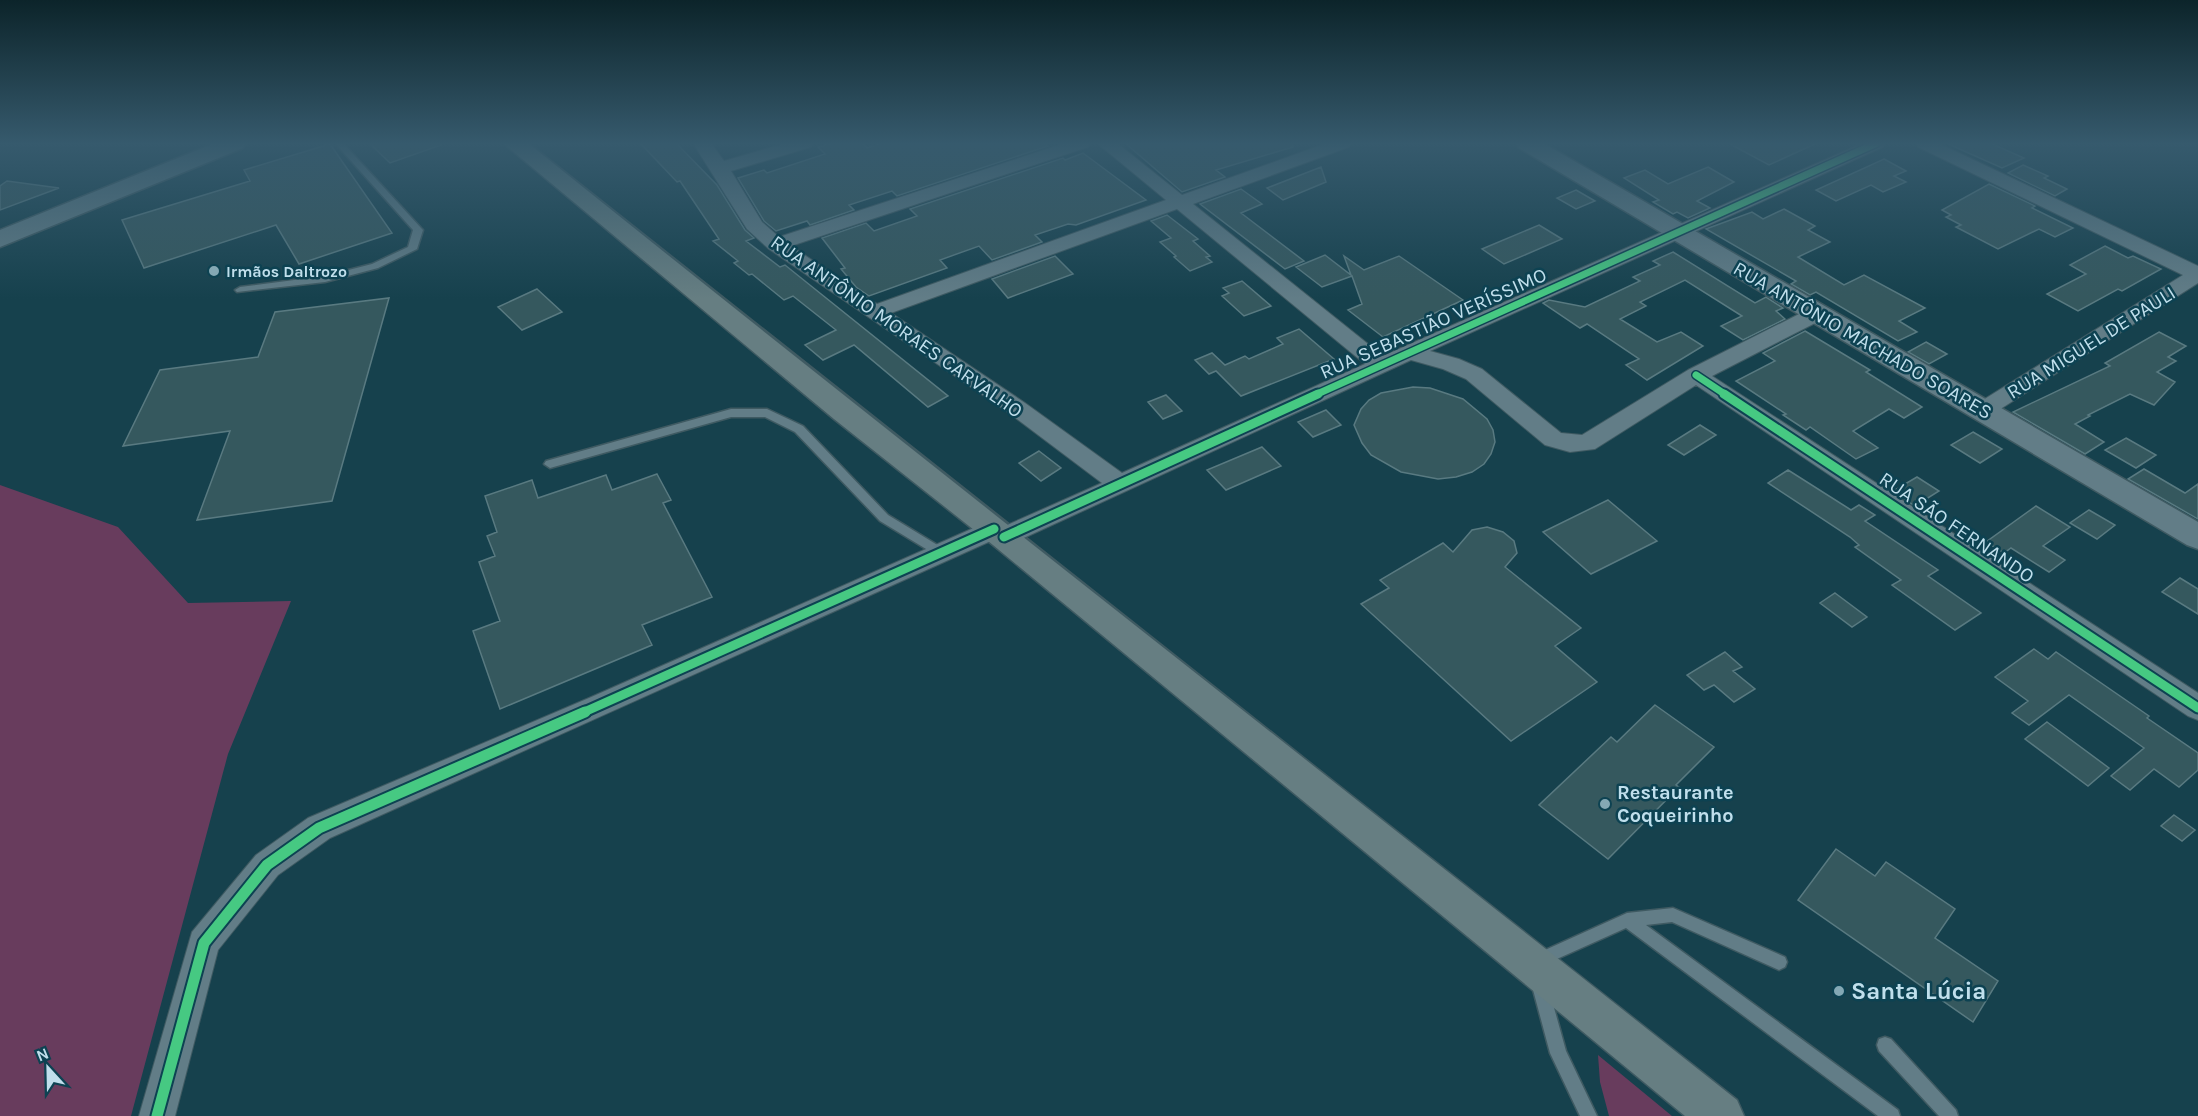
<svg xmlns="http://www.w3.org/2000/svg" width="2198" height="1116" viewBox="0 0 2198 1116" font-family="Karla,sans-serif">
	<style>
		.green { fill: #683c5d }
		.building { fill: #35585e; stroke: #597a81; stroke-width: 1.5 }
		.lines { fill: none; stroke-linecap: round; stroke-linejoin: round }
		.lane-casing { stroke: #3f5a62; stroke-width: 3 }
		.street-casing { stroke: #3f5a62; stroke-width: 2 }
		.secondary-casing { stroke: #3f5a62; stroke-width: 3 }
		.primary-casing { stroke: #3f5a62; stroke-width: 3 }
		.lane { fill: #627d87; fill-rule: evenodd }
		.street { fill: #627d87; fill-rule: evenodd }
		.secondary { fill: #627d87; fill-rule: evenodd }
		.primary { fill: #667e82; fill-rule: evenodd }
		.cycleway-far2-casing { stroke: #0d4252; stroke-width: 10 }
		.cycleway-far1-casing { stroke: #0d4252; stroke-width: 13 }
		.cycleway-casing { stroke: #0d4252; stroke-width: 15 }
		.cycleway-far2 { stroke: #46c982; stroke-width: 7 }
		.cycleway-far1 { stroke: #46c982; stroke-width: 9 }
		.cycleway { stroke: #46c982; stroke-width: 11 }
		.poi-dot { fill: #84a8b4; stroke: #0d4252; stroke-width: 2 }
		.labels { text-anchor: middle; stroke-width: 5; stroke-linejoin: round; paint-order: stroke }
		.far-poi-label { font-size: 16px; font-weight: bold; fill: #c0dfec; stroke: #0d4252; text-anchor: start }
		.street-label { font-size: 20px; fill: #c0dfec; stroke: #0d4252 }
		.poi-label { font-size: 20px; font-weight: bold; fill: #c0dfec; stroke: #0d4252; text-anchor: start }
		.near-poi-label { font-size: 24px; font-weight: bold; fill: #c0dfec; stroke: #0d4252; text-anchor: start }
	</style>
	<rect width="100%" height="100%" fill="#16414d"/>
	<path class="green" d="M 0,485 L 118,527 L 188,603 L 291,601 L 228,754 L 131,1116 L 0,1116 Z
		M 1598,1055 L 1672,1116 L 1609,1116 L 1600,1082 Z"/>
	<path class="building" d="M 369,143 L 441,143 L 441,145 L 390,163 Z
		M 640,143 L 676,143 L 717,185 L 745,230 L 754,238 L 746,241 L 780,267 L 785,265 L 948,396 L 928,407 L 854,345 L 823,360 L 805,345 L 836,330 L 793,296 L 784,300 L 752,274 L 749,275 L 734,263 L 738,261 L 713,241 L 719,239 L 680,181 L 677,182 Z
		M 832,143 L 862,143 L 867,148 L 882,143 L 1044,143 L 1048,146 L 897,196 L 892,191 L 849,205 L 854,210 L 810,225 L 807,221 L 776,231 L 764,221 L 738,178 L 764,170 L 767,173 L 825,154 L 818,147 Z
		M 1125,143 L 1292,143 L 1293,147 L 1216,170 L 1225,177 L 1182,192 Z
		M 1728,143 L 1817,143 L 1769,165 Z
		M 1946,143 L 1990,143 L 2024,158 L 2002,168 Z
		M 330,144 L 392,233 L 299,264 L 276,225 L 144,268 L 122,220 L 250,181 L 244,170 Z
		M 1083,153 L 1146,200 L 1076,225 L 1068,224 L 1035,235 L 1042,242 L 992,260 L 979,246 L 940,260 L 947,268 L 869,296 L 856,287 L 841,269 L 845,268 L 822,238 L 866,223 L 874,231 L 917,216 L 910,209 L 1063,158 L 1065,160 Z
		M 1884,159 L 1906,171 L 1894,176 L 1906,182 L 1883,192 L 1871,185 L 1836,201 L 1816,190 Z
		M 2023,165 L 2048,176 L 2044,178 L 2067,189 L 2055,196 L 2008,173 Z
		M 1321,167 L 1326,182 L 1283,200 L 1267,188 Z
		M 1708,167 L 1734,182 L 1697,201 L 1710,208 L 1688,218 L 1677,212 L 1673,214 L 1653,202 L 1659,200 L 1624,178 L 1645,170 L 1668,184 Z
		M 7,181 L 59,188 L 0,210 L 0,186 Z
		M 1989,184 L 2035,206 L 2032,208 L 2073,228 L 2055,237 L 2039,229 L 1998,249 L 1956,227 L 1961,225 L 1946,217 L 1951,215 L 1942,210 Z
		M 1241,189 L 1262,204 L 1241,213 L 1304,261 L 1285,269 L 1200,204 Z
		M 1576,190 L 1595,201 L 1576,209 L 1557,198 Z
		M 1784,209 L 1815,226 L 1808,230 L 1830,242 L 1798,257 L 1844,285 L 1864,275 L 1925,308 L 1899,321 L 1917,332 L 1898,341 L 1816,292 L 1810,295 L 1791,284 L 1796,281 L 1706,229 L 1752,212 L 1763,219 Z
		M 1167,215 L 1198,239 L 1193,241 L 1210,256 L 1206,257 L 1212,262 L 1190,271 L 1174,257 L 1176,256 L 1160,242 L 1171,238 L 1151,221 Z
		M 1539,225 L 1562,239 L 1504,264 L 1482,249 Z
		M 2105,246 L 2128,258 L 2133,256 L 2161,269 L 2122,291 L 2118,289 L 2078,311 L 2047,294 L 2086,274 L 2070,265 Z
		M 1673,252 L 1755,303 L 1766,297 L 1783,308 L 1776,311 L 1785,319 L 1743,340 L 1721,326 L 1742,316 L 1685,280 L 1640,302 L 1646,306 L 1620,319 L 1657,342 L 1681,332 L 1703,346 L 1647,380 L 1626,365 L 1639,359 L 1587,324 L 1580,328 L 1543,303 L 1549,300 L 1585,307 L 1640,281 L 1633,277 L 1660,265 L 1653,261 Z
		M 1325,255 L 1351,275 L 1344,256 L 1364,270 L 1399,256 L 1463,300 L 1383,337 L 1348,310 L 1362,304 L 1352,276 L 1322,287 L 1296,267 Z
		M 1055,256 L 1073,274 L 1008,298 L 992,279 Z
		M 1242,281 L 1271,306 L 1244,316 L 1222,296 L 1229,293 L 1223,288 Z
		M 537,289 L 562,312 L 522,330 L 498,307 Z
		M 389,298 L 332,501 L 197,520 L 230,431 L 123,446 L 160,370 L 258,357 L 275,312 Z
		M 1299,329 L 1334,359 L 1241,396 L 1216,371 L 1209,374 L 1195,360 L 1212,353 L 1225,365 L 1245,356 L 1249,359 L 1283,344 L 1277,338 Z
		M 1805,331 L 1870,370 L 1866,372 L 1922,407 L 1904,418 L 1889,409 L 1853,431 L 1878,448 L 1856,459 L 1810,427 L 1806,430 L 1783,415 L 1786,414 L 1736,381 L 1775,361 L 1763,353 Z
		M 2159,332 L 2186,346 L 2168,357 L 2176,361 L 2157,372 L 2175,382 L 2154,405 L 2130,394 L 2088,415 L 2090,416 L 2075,424 L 2104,442 L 2085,454 L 2013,412 L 2110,366 L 2105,363 Z
		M 1926,342 L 1947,354 L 1929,364 L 1908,352 Z
		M 1413,387 L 1430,388 L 1463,399 L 1487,419 L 1493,430 L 1495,442 L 1491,454 L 1484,464 L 1472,472 L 1456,477 L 1438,479 L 1401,472 L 1371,455 L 1362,443 L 1354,425 L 1361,409 L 1369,400 L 1381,393 Z
		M 1166,395 L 1182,411 L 1163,419 L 1148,402 Z
		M 1326,410 L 1341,425 L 1313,437 L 1298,422 Z
		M 1700,425 L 1716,435 L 1684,455 L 1668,445 Z
		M 1973,432 L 2002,449 L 1980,463 L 1951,445 Z
		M 2126,438 L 2156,455 L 2136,468 L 2105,450 Z
		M 1262,447 L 1281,466 L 1226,490 L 1207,470 Z
		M 1039,451 L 1061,468 L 1041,481 L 1019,463 Z
		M 2144,469 L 2185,493 L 2198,484 L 2198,519 L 2128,479 Z
		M 1788,470 L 1851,510 L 1859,505 L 1875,515 L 1865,521 L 1938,570 L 1928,576 L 1981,613 L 1955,630 L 1892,585 L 1901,580 L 1855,547 L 1859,545 L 1850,537 L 1768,483 Z
		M 657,474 L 671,500 L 663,503 L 712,597 L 642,625 L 652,645 L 500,709 L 473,631 L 500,621 L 479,562 L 495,556 L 487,536 L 497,532 L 485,496 L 532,480 L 538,498 L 606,475 L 612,490 Z
		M 1917,477 L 1939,491 L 1915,506 L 1893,491 Z
		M 1608,500 L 1657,541 L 1591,574 L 1543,532 Z
		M 2036,506 L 2070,527 L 2043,546 L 2065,560 L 2049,572 L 2011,548 L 2004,553 L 1986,542 Z
		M 2089,510 L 2115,525 L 2097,539 L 2070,523 Z
		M 1487,527 L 1503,532 L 1514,541 L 1517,553 L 1505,567 L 1581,628 L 1555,646 L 1597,682 L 1511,741 L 1361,604 L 1389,588 L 1380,580 L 1443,543 L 1453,552 L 1472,530 Z
		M 2180,578 L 2198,589 L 2198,614 L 2162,592 Z
		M 1835,593 L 1867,617 L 1852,627 L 1820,603 Z
		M 2034,649 L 2048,659 L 2056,652 L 2149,716 L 2147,718 L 2198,753 L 2198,770 L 2179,787 L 2154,769 L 2130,790 L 2111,776 L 2144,748 L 2069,695 L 2029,725 L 2012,713 L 2028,701 L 1995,677 Z
		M 1725,652 L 1742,667 L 1733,671 L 1755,689 L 1734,702 L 1714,685 L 1704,690 L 1687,675 Z
		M 1655,705 L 1714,747 L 1676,785 L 1679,787 L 1608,859 L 1539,805 L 1611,737 L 1617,742 Z
		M 2047,722 L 2109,768 L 2088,786 L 2025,739 Z
		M 2174,815 L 2195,830 L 2182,841 L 2161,826 Z
		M 1836,849 L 1875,876 L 1886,862 L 1955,909 L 1935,938 L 1998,981 L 1973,1022 L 1798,900 Z"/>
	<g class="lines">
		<defs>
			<path id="lane" d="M 335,143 L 343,143 L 421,228 L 423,230 L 417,249 L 378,268 L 325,282 L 237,292 L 235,290 L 240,287 L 325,276 L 372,264 L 408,247 L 413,230 Z
				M 731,409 L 767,409 L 803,426 L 888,515 L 944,549 L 946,552 L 944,555 L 936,555 L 880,521 L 795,432 L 765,417 L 731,417 L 550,468 L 544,464 L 546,461 Z
				M 1673,908 L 1785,957 L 1787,962 L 1785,967 L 1779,970 L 1672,922 L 1646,925 L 1898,1110 L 1900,1116 L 1878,1116 L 1626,928 L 1539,967 L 1534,965 L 1531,960 L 1534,955 L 1627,913 Z
				M 1540,978 L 1546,981 L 1548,986 L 1566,1051 L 1597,1116 L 1580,1116 L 1550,1053 L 1532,986 L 1534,981 Z
				M 1885,1037 L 1891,1039 L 1956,1110 L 1958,1116 L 1939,1116 L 1879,1051 L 1877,1045 L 1879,1039 Z"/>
			<path id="street" d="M 693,143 L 711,143 L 724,161 L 786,143 L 814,143 L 811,147 L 731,171 L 762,222 L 779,237 L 1065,143 L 1091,143 L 1088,147 L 791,246 L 877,304 L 1166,200 L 1097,143 L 1117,143 L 1182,195 L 1327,143 L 1352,143 L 1349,147 L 1193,204 L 1383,356 L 1863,143 L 1886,143 L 1883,147 L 1430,351 L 1459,359 L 1482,369 L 1561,433 L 1582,435 L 1688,370 L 1809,309 L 1816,308 L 1823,309 L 1826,314 L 1823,319 L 1712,376 L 2198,693 L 2198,720 L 2188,716 L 1696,385 L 1595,449 L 1570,452 L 1545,445 L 1466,379 L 1443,369 L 1411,360 L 1013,543 L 1004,546 L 995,543 L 993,540 L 330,838 L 278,875 L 218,950 L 175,1116 L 139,1116 L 192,932 L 256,855 L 308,818 L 589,698 L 985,523 L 994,520 L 1003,523 L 1005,526 L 1102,483 L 1009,413 L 769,249 L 747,229 ZM 1177,209 L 1365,364 L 1122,473 L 1025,403 L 891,313 Z
				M 1915,143 L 1938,143 L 2198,266 L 2198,283 L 1991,415 L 1983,418 L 1975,415 L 1972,410 L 1975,405 L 2183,275 L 1918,147 Z"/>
			<path id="secondary" d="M 215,143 L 246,143 L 243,148 L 0,247 L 0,230 Z
				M 1516,143 L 1543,143 L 2198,522 L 2198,549 L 2187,545 L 1519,148 Z"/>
			<path id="primary" d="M 503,143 L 528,143 C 929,465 1334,781 1737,1100 L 1744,1116 L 1685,1116 L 993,545 L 834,419 Z"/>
		</defs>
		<use href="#lane" class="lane-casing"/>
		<use href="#street" class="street-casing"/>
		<use href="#secondary" class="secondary-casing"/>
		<use href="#primary" class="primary-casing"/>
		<use href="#lane" class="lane"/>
		<use href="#street" class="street"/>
		<use href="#secondary" class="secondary"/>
		<use href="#primary" class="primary"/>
		<defs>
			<path id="cycleway-far2" d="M 1696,375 L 1726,395
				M 1315,395 L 1877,143"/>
			<path id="cycleway-far1" d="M 1724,394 L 2198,708
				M 1004,537 L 1318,394
				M 582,713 L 994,529"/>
			<path id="cycleway" d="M 157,1116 L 204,943 L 267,865 L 319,828 L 585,712"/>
		</defs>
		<use href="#cycleway-far2" class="cycleway-far2-casing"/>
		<use href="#cycleway-far1" class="cycleway-far1-casing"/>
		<use href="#cycleway" class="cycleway-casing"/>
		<use href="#cycleway-far2" class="cycleway-far2"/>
		<use href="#cycleway-far1" class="cycleway-far1"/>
		<use href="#cycleway" class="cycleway"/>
	</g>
	<linearGradient id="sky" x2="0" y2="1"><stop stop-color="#0c242a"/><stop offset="0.48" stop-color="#365a6d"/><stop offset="1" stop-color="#365a6d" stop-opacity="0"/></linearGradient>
	<rect width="2198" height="299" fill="url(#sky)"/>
	<g class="poi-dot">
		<circle cx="214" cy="271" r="6"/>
		<circle cx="1605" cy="804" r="6"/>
		<circle cx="1839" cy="991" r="6"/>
	</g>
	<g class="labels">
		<g class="far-poi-label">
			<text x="226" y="277">Irmãos Daltrozo</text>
		</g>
		<g class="street-label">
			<text transform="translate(1433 323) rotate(-24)" y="7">RUA SEBASTIÃO VERÍSSIMO</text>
			<text transform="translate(897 326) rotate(35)" y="7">RUA ANTÔNIO MORAES CARVALHO</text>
			<text transform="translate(1863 340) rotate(30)" y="7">RUA ANTÔNIO MACHADO SOARES</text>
			<text transform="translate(2091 342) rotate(-32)" y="7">RUA MIGUEL DE PAULI</text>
			<text transform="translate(1957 527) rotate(34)" y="7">RUA SÃO FERNANDO</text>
		</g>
		<g class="poi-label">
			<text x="1617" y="799">Restaurante<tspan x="1617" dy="23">Coqueirinho</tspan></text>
		</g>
		<g class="near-poi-label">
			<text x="1851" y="999">Santa Lúcia</text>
		</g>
	</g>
	<g transform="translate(48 1068) rotate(338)" stroke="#0d4252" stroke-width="4.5" paint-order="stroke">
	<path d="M0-4.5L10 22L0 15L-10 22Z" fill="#c0dfec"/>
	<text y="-9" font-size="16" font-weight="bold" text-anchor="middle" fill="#c0dfec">N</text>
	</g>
</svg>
